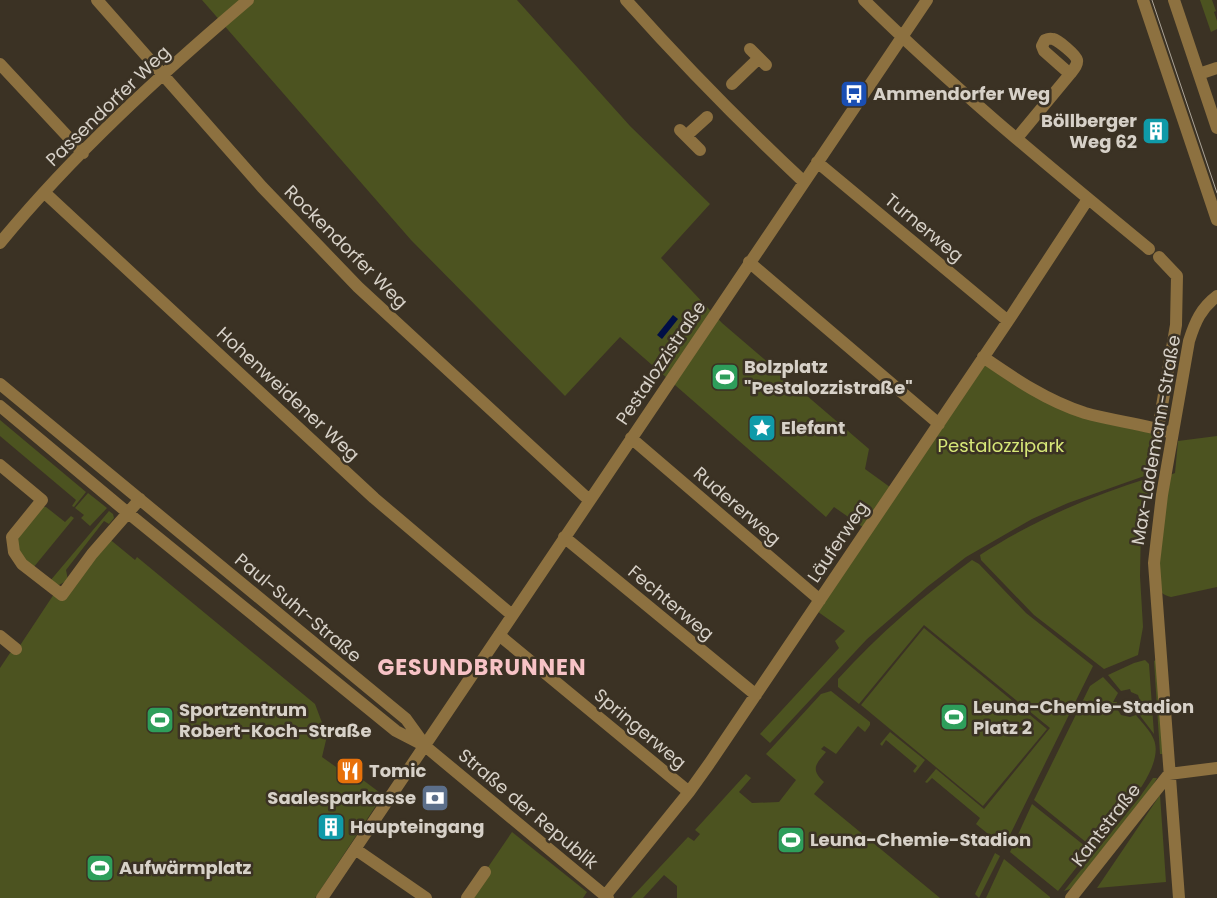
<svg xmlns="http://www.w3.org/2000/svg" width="1217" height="898" viewBox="0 0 1217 898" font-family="Poppins,sans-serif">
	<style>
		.green { fill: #4c5320 }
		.water { fill: #000e47 }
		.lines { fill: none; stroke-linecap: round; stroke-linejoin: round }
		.minor { stroke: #8d7140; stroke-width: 12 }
		.tram { stroke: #aca59a; stroke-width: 1 }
		.labels { text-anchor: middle; stroke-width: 5; stroke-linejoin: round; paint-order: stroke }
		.poi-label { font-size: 18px; font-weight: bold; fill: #d7d1c8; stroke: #3b3224; text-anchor: start }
		.street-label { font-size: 18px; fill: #d7d1c8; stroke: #3b3224 }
		.park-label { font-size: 18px; fill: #d7e778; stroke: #3b3224 }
		.district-label { font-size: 22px; font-weight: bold; letter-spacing: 1px; fill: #f7c3c6; stroke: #3b3224 }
	</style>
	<rect width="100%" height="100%" fill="#3b3224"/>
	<path class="green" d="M 202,0 L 517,0 L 630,126 L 710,204 L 661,258 L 722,323 L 869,449 L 865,469 L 894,490 L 983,357 L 1045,396 L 1158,429 L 1158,456 L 1149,458 L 1150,474 L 1068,503 L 1032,519 L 966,557 L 927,587 L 867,639 L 770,743 L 760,734 L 839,648 L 835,641 L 845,631 L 814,609 L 867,530 L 834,507 L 826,517 L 620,337 L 565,396 L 411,240 Z
		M 1200,0 L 1212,0 L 1216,11 L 1214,12 L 1217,21 L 1217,29 L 1211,32 Z
		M 0,420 L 86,492 L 74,507 L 72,506 L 76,500 L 0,436 Z
		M 1217,436 L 1217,587 L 1171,597 C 1167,596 1164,595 1161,592 C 1153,579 1167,495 1170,475 L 1175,473 L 1178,441 Z
		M 1149,478 L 1150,481 L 1141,526 L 1140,576 L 1143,627 L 1138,655 L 1104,669 L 1034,615 L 981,560 L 980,555 C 1033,521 1090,496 1149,478 Z
		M 88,493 L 107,508 L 90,526 L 81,518 L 84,515 L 75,508 Z
		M 39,507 L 46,507 L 65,522 L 71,516 L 74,518 L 33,568 L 24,560 L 14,540 Z
		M 109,511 L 113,514 L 114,518 L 109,524 L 104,521 L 66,570 L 68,580 L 59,585 L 50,581 Z
		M 107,537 L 135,560 L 137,557 L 315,704 L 327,736 L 322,757 L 360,784 L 363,780 L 383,795 L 315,898 L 0,898 L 0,668 L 10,653 L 17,650 L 54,594 Z
		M 972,560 L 979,564 L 1026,613 L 1093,666 L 1004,847 L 976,824 L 980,818 L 932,778 L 927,783 L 925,782 L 936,769 L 984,809 L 1050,728 L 924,625 L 859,704 L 838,687 L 838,679 C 879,634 923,596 972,560 Z
		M 924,628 L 1047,729 L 983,806 L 861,705 Z
		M 1145,660 L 1149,664 L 1154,734 L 1138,713 L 1141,704 L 1138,695 L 1131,692 L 1130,689 L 1121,691 L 1108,675 L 1134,663 Z
		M 1156,660 L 1163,754 L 1160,754 L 1154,661 Z
		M 1103,677 L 1118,693 L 1113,702 L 1117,702 L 1116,707 L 1121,715 L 1130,717 L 1136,715 C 1141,722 1151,731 1154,740 C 1166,771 1111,825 1092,847 L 1034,800 L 1090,686 Z
		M 831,691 L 870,722 L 870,725 L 865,732 L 858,726 L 836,754 L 824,746 L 821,749 L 826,752 C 816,764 810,769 824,782 L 814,794 L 940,898 L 677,898 L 677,886 L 664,875 L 643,898 L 631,898 L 688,837 L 694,841 L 700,834 L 695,830 L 746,774 L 751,778 L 739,792 L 752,803 L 779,802 L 796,780 L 766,754 L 821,694 Z
		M 890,732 L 925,760 L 915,773 L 913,771 L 917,766 L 886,740 L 882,746 L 880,744 Z
		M 1153,778 L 1157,778 L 1152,787 L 1075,884 L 1070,889 L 1064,891 L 1139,798 Z
		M 1160,795 L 1166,882 L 1097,888 Z
		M 1032,804 L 1090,850 L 1058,891 L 1010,852 Z
		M 512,832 L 587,892 L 583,898 L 467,898 Z
		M 995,853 L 1000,856 L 979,898 L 975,894 Z
		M 1004,859 L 1050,897 L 1050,898 L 986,898 Z"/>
	<path class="water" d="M 673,315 L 678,319 L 662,339 L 657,335 Z"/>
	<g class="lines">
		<path class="minor" d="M 97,0 L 262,187 L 358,287 L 589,500
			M 626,0 C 683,64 742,124 804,182
			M 864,0 C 954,89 1052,169 1149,249
			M 1143,0 L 1217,220
			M 1174,0 L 1217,128
			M 750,49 L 766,65
			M 0,64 L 83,153
			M 1199,74 L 1217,68
			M 732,84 L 759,58
			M 680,130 L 700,150
			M 686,136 L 707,117
			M 1017,138 L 1070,74 C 1073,70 1078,65 1077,60 C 1076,55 1058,40 1053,39 C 1049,38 1049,39 1045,40 L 1042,46 L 1044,51 L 1070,74
			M 817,162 L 1008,321
			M 45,193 L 374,498 L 512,615
			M 0,243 C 73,154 160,75 248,0
			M 749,262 L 939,424
			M 983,357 C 1015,379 1047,401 1085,413 C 1114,421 1143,424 1172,433
			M 0,384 L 406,719 L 424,744
			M 0,406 L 128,513 L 396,731 L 425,746 L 608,898
			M 1158,429 L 1176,325 L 1177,276 L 1159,257
			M 631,438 L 820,600
			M 0,465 L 42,500 L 12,537 L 14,552 L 22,564 L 62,595 L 92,554 L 140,499
			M 564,537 L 756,695
			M 499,635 L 689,792
			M 0,636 L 16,649
			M 355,849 L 426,898
			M 605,896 L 689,792 L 709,764 L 1008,321 L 1088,199
			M 322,898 L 927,0
			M 467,898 L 485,872
			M 1071,898 L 1169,774 L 1217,768
			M 1179,898 L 1154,563 L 1162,495 L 1189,341 C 1195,322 1201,308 1217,296"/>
		<path class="tram" d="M 1152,0 L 1217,193"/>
	</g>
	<defs>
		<symbol id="bus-square" viewBox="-11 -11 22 22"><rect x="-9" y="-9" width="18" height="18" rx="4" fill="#1a4fb4" stroke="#3b3224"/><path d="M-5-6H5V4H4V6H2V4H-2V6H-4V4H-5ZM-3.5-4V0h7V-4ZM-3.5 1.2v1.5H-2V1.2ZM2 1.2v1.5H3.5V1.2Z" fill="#fff"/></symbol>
		<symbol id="building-square" viewBox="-11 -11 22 22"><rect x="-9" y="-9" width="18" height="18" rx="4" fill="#0f9aa8" stroke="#3b3224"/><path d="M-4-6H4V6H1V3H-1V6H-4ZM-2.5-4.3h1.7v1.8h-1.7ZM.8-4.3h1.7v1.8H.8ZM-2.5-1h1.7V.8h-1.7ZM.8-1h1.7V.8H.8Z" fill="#fff"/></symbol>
		<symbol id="stadium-square" viewBox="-11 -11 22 22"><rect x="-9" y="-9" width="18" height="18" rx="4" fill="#2e9e5b" stroke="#3b3224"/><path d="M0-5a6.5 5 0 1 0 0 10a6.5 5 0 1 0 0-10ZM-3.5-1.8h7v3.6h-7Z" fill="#fff"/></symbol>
		<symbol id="sight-square" viewBox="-11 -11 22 22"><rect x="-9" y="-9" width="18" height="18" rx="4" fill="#0f9aa8" stroke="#3b3224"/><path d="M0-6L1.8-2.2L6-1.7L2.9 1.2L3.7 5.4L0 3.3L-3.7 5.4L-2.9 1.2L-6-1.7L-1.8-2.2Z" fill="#fff"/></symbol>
		<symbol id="restaurant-square" viewBox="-11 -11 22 22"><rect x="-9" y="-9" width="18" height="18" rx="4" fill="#e8710a" stroke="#3b3224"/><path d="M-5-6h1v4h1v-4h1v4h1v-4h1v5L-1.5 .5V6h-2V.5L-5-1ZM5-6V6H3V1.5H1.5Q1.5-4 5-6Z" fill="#fff"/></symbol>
		<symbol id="bank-square" viewBox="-11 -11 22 22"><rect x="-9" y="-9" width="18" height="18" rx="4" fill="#5c6f8a" stroke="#3b3224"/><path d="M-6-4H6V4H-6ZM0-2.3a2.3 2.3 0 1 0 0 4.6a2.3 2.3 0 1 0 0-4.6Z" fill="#fff"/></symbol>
	</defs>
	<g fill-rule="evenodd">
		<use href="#bus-square" x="838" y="78" width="32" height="32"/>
		<use href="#building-square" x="1140" y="115" width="32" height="32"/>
		<use href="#stadium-square" x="709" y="361" width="32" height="32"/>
		<use href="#sight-square" x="746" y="412" width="32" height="32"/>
		<use href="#stadium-square" x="938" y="701" width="32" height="32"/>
		<use href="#stadium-square" x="144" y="704" width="32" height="32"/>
		<use href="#restaurant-square" x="334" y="755" width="32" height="32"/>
		<use href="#bank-square" x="419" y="782" width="32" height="32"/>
		<use href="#building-square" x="315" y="811" width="32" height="32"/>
		<use href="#stadium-square" x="775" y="824" width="32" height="32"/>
		<use href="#stadium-square" x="84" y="852" width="32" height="32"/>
	</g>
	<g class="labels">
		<g class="poi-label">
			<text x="873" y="100">Ammendorfer Weg</text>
			<text x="1137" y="127" text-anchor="end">Böllberger<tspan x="1137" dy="21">Weg 62</tspan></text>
			<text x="744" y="373">Bolzplatz<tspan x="744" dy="21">"Pestalozzistraße"</tspan></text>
			<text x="781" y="434">Elefant</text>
			<text x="973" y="713">Leuna-Chemie-Stadion<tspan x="973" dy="21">Platz 2</tspan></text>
			<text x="179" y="716">Sportzentrum<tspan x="179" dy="21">Robert-Koch-Straße</tspan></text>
			<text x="369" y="777">Tomic</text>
			<text x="416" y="804" text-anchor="end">Saalesparkasse</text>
			<text x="350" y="833">Haupteingang</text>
			<text x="810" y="846">Leuna-Chemie-Stadion</text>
			<text x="119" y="874">Aufwärmplatz</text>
		</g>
		<g class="street-label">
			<text transform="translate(108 106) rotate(-44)" y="6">Passendorfer Weg</text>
			<text transform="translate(924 228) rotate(40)" y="6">Turnerweg</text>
			<text transform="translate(346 247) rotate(45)" y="6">Rockendorfer Weg</text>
			<text transform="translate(661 363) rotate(-56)" y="6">Pestalozzistraße</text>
			<text transform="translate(288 394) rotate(43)" y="6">Hohenweidener Weg</text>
			<text transform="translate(1156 440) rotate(-80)" y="6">Max-Lademann-Straße</text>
			<text transform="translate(737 506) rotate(41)" y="6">Rudererweg</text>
			<text transform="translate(838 542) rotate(-56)" y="6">Läuferweg</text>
			<text transform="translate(671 603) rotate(40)" y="6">Fechterweg</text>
			<text transform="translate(298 608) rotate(40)" y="6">Paul-Suhr-Straße</text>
			<text transform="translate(640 729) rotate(40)" y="6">Springerweg</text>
			<text transform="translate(528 809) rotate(40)" y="6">Straße der Republik</text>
			<text transform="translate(1106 825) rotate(-52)" y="6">Kantstraße</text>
		</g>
		<g class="park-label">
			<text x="1001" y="452">Pestalozzipark</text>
		</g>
		<g class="district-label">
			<text x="482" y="675">GESUNDBRUNNEN</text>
		</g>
	</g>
</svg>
